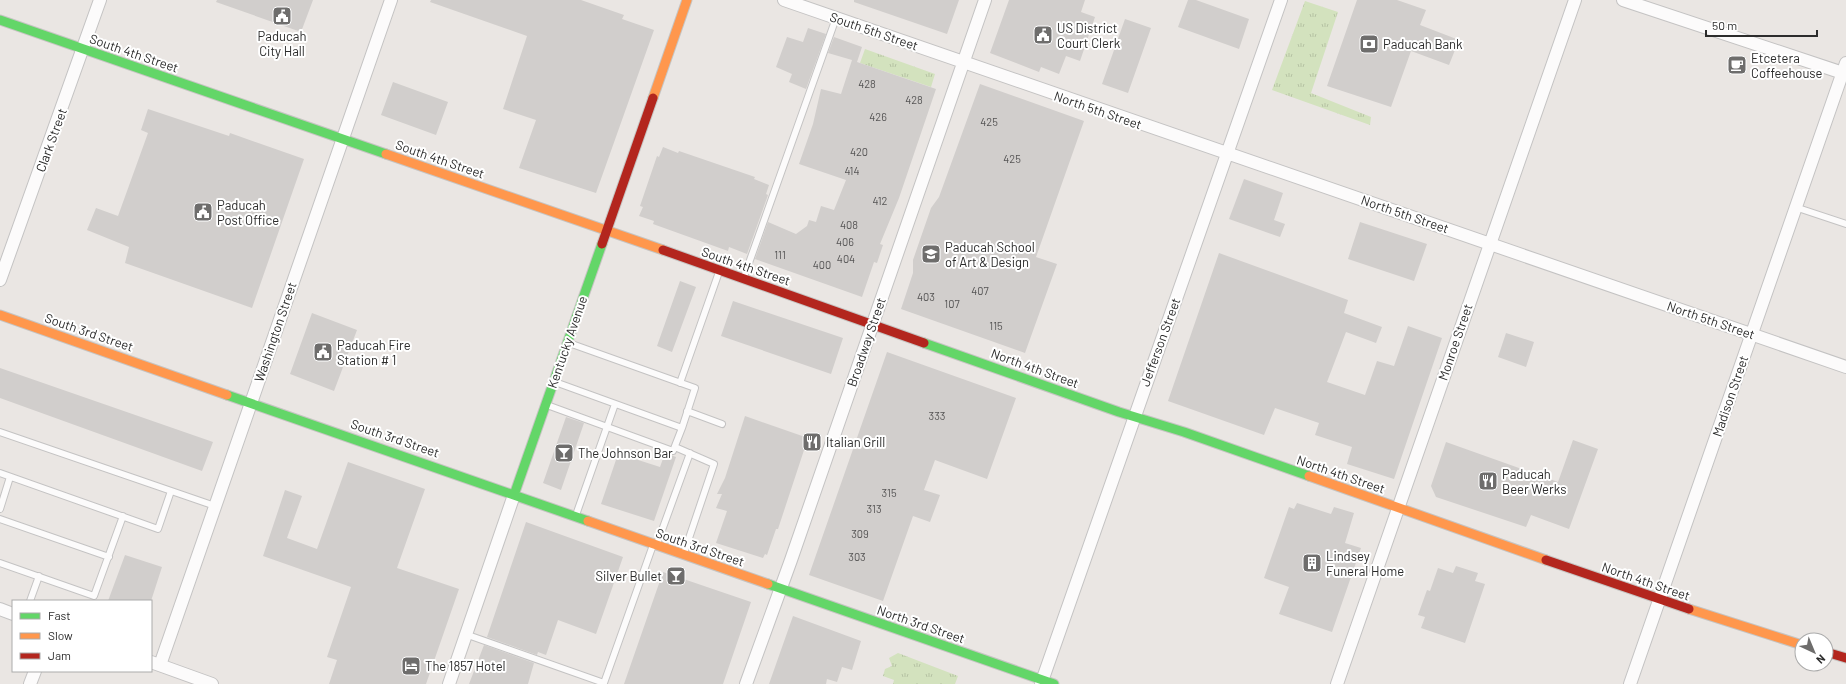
<svg xmlns="http://www.w3.org/2000/svg" width="1846" height="684" viewBox="0 0 1846 684" font-family="Barlow,sans-serif">
	<style>
		.grass { fill: url(#grass-tufts) }
		.building { fill: #d1cecc }
		.lines { fill: none; stroke-linecap: round; stroke-linejoin: round }
		.lane-casing { stroke: #c4c3c3; stroke-width: 8 }
		.street-casing { stroke: #c4c3c3; stroke-width: 14 }
		.fast-casing { stroke: #c6c4c2; stroke-width: 11 }
		.slow-casing { stroke: #c6c4c2; stroke-width: 11 }
		.jam-casing { stroke: #c6c4c2; stroke-width: 11 }
		.lane { stroke: #fcfbfb; stroke-width: 6 }
		.street { stroke: #fcfbfb; stroke-width: 12 }
		.fast { stroke: #63d668; stroke-width: 9 }
		.slow { stroke: #ff974d; stroke-width: 9 }
		.jam { stroke: #b3261e; stroke-width: 9 }
		.labels { text-anchor: middle; stroke-width: 4; stroke-linejoin: round; paint-order: stroke }
		.number-label { font-size: 11px; fill: #565555 }
		.poi-label { font-size: 13px; fill: #2c2c2c; stroke: #fff; text-anchor: start }
		.street-label { font-size: 13px; fill: #2c2c2c; stroke: #fff }
	</style>
	<defs>
		<pattern id="grass-tufts" width="24" height="20" patternUnits="userSpaceOnUse"><rect width="24" height="20" fill="#d3e2be"/><path d="M3 7l-1-3M5 7V3M7 7l1-3M15 17l-1-3M17 17v-4M19 17l1-3" fill="none" stroke="#b5c2a3"/></pattern>
	</defs>
	<rect width="100%" height="100%" fill="#eae6e3"/>
	<path class="grass" d="M 1305,1 L 1338,12 L 1311,93 L 1371,117 L 1370,125 L 1272,90 Z
		M 865,49 L 935,74 L 931,87 L 860,63 Z
		M 898,653 L 958,676 L 955,684 L 893,684 L 894,680 L 883,676 L 885,669 L 892,666 L 889,658 Z"/>
	<path class="building" d="M 217,0 L 313,0 L 301,32 L 216,2 Z
		M 431,0 L 581,0 L 624,15 L 622,19 L 654,30 L 596,193 L 519,168 L 536,120 L 503,109 L 527,36 L 430,2 Z
		M 854,0 L 959,0 L 947,34 L 854,2 Z
		M 1009,0 L 1085,0 L 1081,12 L 1095,17 L 1080,61 L 1066,56 L 1059,74 L 1041,67 L 1039,72 L 990,53 Z
		M 1188,0 L 1196,0 L 1249,19 L 1239,49 L 1178,27 Z
		M 1357,0 L 1397,0 L 1426,10 L 1420,25 L 1459,40 L 1449,65 L 1411,51 L 1391,107 L 1327,86 Z
		M 1125,19 L 1151,28 L 1128,93 L 1102,84 Z
		M 808,28 L 826,34 L 806,89 L 789,82 L 792,74 L 776,67 L 787,37 L 803,42 Z
		M 834,37 L 862,47 L 857,62 L 936,89 L 899,198 L 880,244 L 883,245 L 877,263 L 874,262 L 862,297 L 755,259 L 768,222 L 796,234 L 807,226 L 809,220 L 816,222 L 821,206 L 834,210 L 846,180 L 799,164 L 813,124 L 821,89 L 841,94 L 852,60 L 828,53 Z
		M 393,82 L 448,102 L 436,135 L 381,115 Z
		M 980,84 L 1084,121 L 1036,257 L 1057,264 L 1025,353 L 901,309 L 913,273 L 913,260 L 931,208 L 939,197 Z
		M 148,109 L 229,136 L 230,133 L 304,159 L 252,308 L 125,263 L 129,247 L 87,230 L 96,208 L 118,216 L 148,133 L 141,130 Z
		M 663,147 L 678,153 L 679,151 L 755,177 L 754,179 L 769,185 L 766,194 L 768,195 L 747,254 L 729,247 L 728,251 L 653,224 L 654,221 L 639,216 L 643,207 L 640,206 L 657,156 L 659,157 Z
		M 1244,179 L 1283,193 L 1274,220 L 1285,224 L 1280,237 L 1229,219 Z
		M 1360,222 L 1427,244 L 1414,281 L 1348,259 Z
		M 1219,253 L 1348,300 L 1344,313 L 1382,327 L 1376,343 L 1346,332 L 1327,382 L 1365,395 L 1377,361 L 1394,366 L 1408,326 L 1442,338 L 1394,479 L 1347,464 L 1352,447 L 1315,435 L 1319,423 L 1275,408 L 1264,435 L 1168,401 Z
		M 680,281 L 696,287 L 672,352 L 657,346 Z
		M 733,301 L 843,338 L 831,374 L 721,336 Z
		M 312,313 L 357,330 L 334,391 L 290,374 Z
		M 1506,333 L 1534,342 L 1526,367 L 1498,357 Z
		M 887,352 L 1016,398 L 987,479 L 935,460 L 924,490 L 940,495 L 930,522 L 913,516 L 883,601 L 809,575 Z
		M 0,368 L 213,442 L 202,471 L 0,398 Z
		M 745,416 L 808,438 L 778,529 L 776,529 L 767,555 L 765,554 L 763,558 L 716,543 L 727,511 L 716,508 L 722,494 L 717,494 L 725,478 Z
		M 566,417 L 584,423 L 561,490 L 543,483 Z
		M 1573,440 L 1598,449 L 1569,529 L 1531,515 L 1526,527 L 1436,497 L 1431,486 L 1446,442 L 1558,482 Z
		M 619,451 L 633,455 L 632,458 L 660,467 L 665,453 L 676,457 L 654,521 L 601,504 Z
		M 348,462 L 425,489 L 397,568 L 459,589 L 426,684 L 329,684 L 337,660 L 327,657 L 351,587 L 263,556 L 285,490 L 302,496 L 287,538 L 317,549 Z
		M 1297,503 L 1331,514 L 1334,507 L 1354,513 L 1345,543 L 1361,548 L 1332,632 L 1279,614 L 1289,587 L 1264,578 L 1289,507 L 1294,509 Z
		M 526,522 L 623,557 L 596,634 L 558,620 L 546,655 L 538,652 L 537,655 L 487,637 Z
		M 125,555 L 162,567 L 151,601 L 108,601 Z
		M 1456,566 L 1478,573 L 1475,581 L 1485,584 L 1465,643 L 1421,628 L 1425,617 L 1418,615 L 1427,590 L 1430,591 L 1438,568 L 1453,573 Z
		M 663,572 L 751,602 L 723,684 L 624,684 Z
		M 793,616 L 861,641 L 852,670 L 842,667 L 837,682 L 827,679 L 826,684 L 769,684 Z
		M 484,645 L 534,663 L 528,684 L 469,684 Z"/>
	<g class="lines">
		<defs>
			<path id="lane" d="M 1795,207 L 1846,224
				M 744,277 L 836,18
				M 555,382 L 682,428 L 695,388 L 569,343
				M 680,383 L 719,272
				M 547,405 L 673,451 L 682,428
				M 687,411 L 722,424
				M 0,432 L 215,506
				M 675,447 L 714,464 L 684,553
				M 0,473 L 158,529 L 171,491
				M 0,509 L 10,477
				M 576,515 L 615,404
				M 0,519 L 109,557
				M 657,544 L 690,453
				M 0,563 L 94,596 L 123,516
				M 30,601 L 39,576
				M 465,634 L 604,683 L 653,545"/>
			<path id="street" d="M 784,0 L 1846,367
				M 1623,0 L 1846,74
				M 0,280 L 100,0
				M 0,609 L 13,614
				M 151,662 L 212,684
				M 160,665 L 391,0
				M 30,684 L 35,671
				M 449,684 L 514,495
				M 746,684 L 791,560 L 985,0
				M 1041,684 L 1281,0
				M 1337,684 L 1575,0
				M 1630,684 L 1846,63"/>
			<path id="fast" d="M 0,20 L 386,154
				M 924,343 L 1119,412 L 1184,432 L 1309,476
				M 227,395 L 588,521
				M 514,495 L 602,244
				M 768,584 L 1054,684"/>
			<path id="slow" d="M 653,98 L 687,0
				M 386,154 L 663,250
				M 0,315 L 227,395
				M 1309,476 L 1546,560
				M 588,521 L 768,584
				M 1689,609 L 1802,645"/>
			<path id="jam" d="M 602,244 L 653,98
				M 663,250 L 924,343
				M 1546,560 L 1689,609
				M 1826,652 L 1846,658"/>
		</defs>
		<use href="#lane" class="lane-casing"/>
		<use href="#street" class="street-casing"/>
		<use href="#fast" class="fast-casing"/>
		<use href="#slow" class="slow-casing"/>
		<use href="#jam" class="jam-casing"/>
		<use href="#lane" class="lane"/>
		<use href="#street" class="street"/>
		<use href="#fast" class="fast"/>
		<use href="#slow" class="slow"/>
		<use href="#jam" class="jam"/>
	</g>
	<defs>
		<symbol id="civic-square" viewBox="-11 -11 22 22"><rect x="-9" y="-9" width="18" height="18" rx="4" fill="#6e6d6c" stroke="#fff"/><path d="M-.6-6.5H3V-4.5H.6V-3L4-1V1h2V6H-6V1h2V-1L-.6-3ZM-1.2 2.5V6h2.4V2.5Z" fill="#fff"/></symbol>
		<symbol id="bank-square" viewBox="-11 -11 22 22"><rect x="-9" y="-9" width="18" height="18" rx="4" fill="#6e6d6c" stroke="#fff"/><path d="M-6-4H6V4H-6ZM0-2.3a2.3 2.3 0 1 0 0 4.6a2.3 2.3 0 1 0 0-4.6Z" fill="#fff"/></symbol>
		<symbol id="cafe-square" viewBox="-11 -11 22 22"><rect x="-9" y="-9" width="18" height="18" rx="4" fill="#6e6d6c" stroke="#fff"/><path d="M-5.5-4.5H6V0H3Q3 3.5 0 3.5H-2.5Q-5.5 3.5-5.5 0ZM3-3.2v2h1.7v-2ZM-6 4.5H4V6H-6Z" fill="#fff"/></symbol>
		<symbol id="university-square" viewBox="-11 -11 22 22"><rect x="-9" y="-9" width="18" height="18" rx="4" fill="#6e6d6c" stroke="#fff"/><path d="M0-5L7-2L0 1L-7-2ZM-4 1L0 2.5L4 1V4Q0 6-4 4Z" fill="#fff"/></symbol>
		<symbol id="restaurant-square" viewBox="-11 -11 22 22"><rect x="-9" y="-9" width="18" height="18" rx="4" fill="#6e6d6c" stroke="#fff"/><path d="M-5-6h1v4h1v-4h1v4h1v-4h1v5L-1.5 .5V6h-2V.5L-5-1ZM5-6V6H3V1.5H1.5Q1.5-4 5-6Z" fill="#fff"/></symbol>
		<symbol id="bar-square" viewBox="-11 -11 22 22"><rect x="-9" y="-9" width="18" height="18" rx="4" fill="#6e6d6c" stroke="#fff"/><path d="M-6-5H6L.8 .8V4.5H3.5V6h-7V4.5H-.8V.8Z" fill="#fff"/></symbol>
		<symbol id="building-square" viewBox="-11 -11 22 22"><rect x="-9" y="-9" width="18" height="18" rx="4" fill="#6e6d6c" stroke="#fff"/><path d="M-4-6H4V6H1V3H-1V6H-4ZM-2.5-4.3h1.7v1.8h-1.7ZM.8-4.3h1.7v1.8H.8ZM-2.5-1h1.7V.8h-1.7ZM.8-1h1.7V.8H.8Z" fill="#fff"/></symbol>
		<symbol id="hotel-square" viewBox="-11 -11 22 22"><rect x="-9" y="-9" width="18" height="18" rx="4" fill="#6e6d6c" stroke="#fff"/><path d="M-6-4.5h1.5V1H6V5H4.5V3h-9V5H-6ZM-4 0a1.8 1.8 0 1 1 3.6 0ZM.5 0V-2.5h3Q6-2.5 6 0Z" fill="#fff"/></symbol>
	</defs>
	<g fill-rule="evenodd">
		<use href="#civic-square" x="271" y="5" width="22" height="22"/>
		<use href="#civic-square" x="1032" y="24" width="22" height="22"/>
		<use href="#bank-square" x="1358" y="33" width="22" height="22"/>
		<use href="#cafe-square" x="1726" y="54" width="22" height="22"/>
		<use href="#civic-square" x="192" y="201" width="22" height="22"/>
		<use href="#university-square" x="920" y="243" width="22" height="22"/>
		<use href="#civic-square" x="312" y="341" width="22" height="22"/>
		<use href="#restaurant-square" x="801" y="431" width="22" height="22"/>
		<use href="#bar-square" x="553" y="442" width="22" height="22"/>
		<use href="#restaurant-square" x="1477" y="470" width="22" height="22"/>
		<use href="#building-square" x="1301" y="552" width="22" height="22"/>
		<use href="#bar-square" x="665" y="565" width="22" height="22"/>
		<use href="#hotel-square" x="400" y="655" width="22" height="22"/>
	</g>
	<g class="labels">
		<g class="number-label">
			<text x="867" y="88">428</text>
			<text x="914" y="104">428</text>
			<text x="878" y="121">426</text>
			<text x="989" y="126">425</text>
			<text x="859" y="156">420</text>
			<text x="1012" y="163">425</text>
			<text x="852" y="175">414</text>
			<text x="880" y="205">412</text>
			<text x="849" y="229">408</text>
			<text x="845" y="246">406</text>
			<text x="780" y="259">111</text>
			<text x="846" y="263">404</text>
			<text x="822" y="269">400</text>
			<text x="980" y="295">407</text>
			<text x="926" y="301">403</text>
			<text x="952" y="308">107</text>
			<text x="996" y="330">115</text>
			<text x="937" y="420">333</text>
			<text x="889" y="497">315</text>
			<text x="874" y="513">313</text>
			<text x="860" y="538">309</text>
			<text x="857" y="561">303</text>
		</g>
		<g class="poi-label">
			<text x="1057" y="33">US District<tspan x="1057" dy="15">Court Clerk</tspan></text>
			<text x="282" y="41" text-anchor="middle">Paducah<tspan x="282" dy="15">City Hall</tspan></text>
			<text x="1383" y="49">Paducah Bank</text>
			<text x="1751" y="63">Etcetera<tspan x="1751" dy="15">Coffeehouse</tspan></text>
			<text x="217" y="210">Paducah<tspan x="217" dy="15">Post Office</tspan></text>
			<text x="945" y="252">Paducah School<tspan x="945" dy="15">of Art &amp; Design</tspan></text>
			<text x="337" y="350">Paducah Fire<tspan x="337" dy="15">Station # 1</tspan></text>
			<text x="826" y="447">Italian Grill</text>
			<text x="578" y="458">The Johnson Bar</text>
			<text x="1502" y="479">Paducah<tspan x="1502" dy="15">Beer Werks</tspan></text>
			<text x="1326" y="561">Lindsey<tspan x="1326" dy="15">Funeral Home</tspan></text>
			<text x="662" y="581" text-anchor="end">Silver Bullet</text>
			<text x="425" y="671">The 1857 Hotel</text>
		</g>
		<g class="street-label">
			<text transform="translate(874 31) rotate(19)" y="5">South 5th Street</text>
			<text transform="translate(134 53) rotate(19)" y="5">South 4th Street</text>
			<text transform="translate(1098 110) rotate(19)" y="5">North 5th Street</text>
			<text transform="translate(51 140) rotate(-70)" y="5">Clark Street</text>
			<text transform="translate(440 159) rotate(19)" y="5">South 4th Street</text>
			<text transform="translate(1405 214) rotate(19)" y="5">North 5th Street</text>
			<text transform="translate(746 266) rotate(19)" y="5">South 4th Street</text>
			<text transform="translate(1711 320) rotate(19)" y="5">North 5th Street</text>
			<text transform="translate(89 332) rotate(19)" y="5">South 3rd Street</text>
			<text transform="translate(275 332) rotate(-71)" y="5">Washington Street</text>
			<text transform="translate(567 342) rotate(-71)" y="5">Kentucky Avenue</text>
			<text transform="translate(866 342) rotate(-71)" y="5">Broadway Street</text>
			<text transform="translate(1160 342) rotate(-70)" y="5">Jefferson Street</text>
			<text transform="translate(1455 342) rotate(-71)" y="5">Monroe Street</text>
			<text transform="translate(1035 368) rotate(20)" y="5">North 4th Street</text>
			<text transform="translate(1730 396) rotate(-71)" y="5">Madison Street</text>
			<text transform="translate(395 438) rotate(19)" y="5">South 3rd Street</text>
			<text transform="translate(1341 474) rotate(19)" y="5">North 4th Street</text>
			<text transform="translate(700 547) rotate(19)" y="5">South 3rd Street</text>
			<text transform="translate(1646 581) rotate(19)" y="5">North 4th Street</text>
			<text transform="translate(921 624) rotate(19)" y="5">North 3rd Street</text>
		</g>
	</g>
	<rect x="12" y="600" width="140" height="72" fill="#ffffff" stroke="#ababab"/>
	<rect x="20" y="613" width="20" height="6" fill="#63d668" stroke="#ababab"/>
	<text x="48" y="620" font-size="12" fill="#2c2c2c">Fast</text>
	<rect x="20" y="633" width="20" height="6" fill="#ff974d" stroke="#ababab"/>
	<text x="48" y="640" font-size="12" fill="#2c2c2c">Slow</text>
	<rect x="20" y="653" width="20" height="6" fill="#b3261e" stroke="#ababab"/>
	<text x="48" y="660" font-size="12" fill="#2c2c2c">Jam</text>
	<g transform="translate(1814 652) rotate(136)"><circle r="19" fill="#ffffff" stroke="#ababab"/>
	<path d="M0-3L7 15L0 10L-7 15Z" fill="#6e6d6c"/>
	<text y="-6" font-size="11" font-weight="bold" text-anchor="middle" fill="#2c2c2c">N</text>
	</g>
	<path d="M1706 30v6h111v-6" fill="none" stroke="#2c2c2c" stroke-width="2"/>
	<text x="1712" y="30" font-size="12" fill="#2c2c2c" stroke="#ffffff" stroke-width="3" paint-order="stroke">50 m</text>
</svg>
